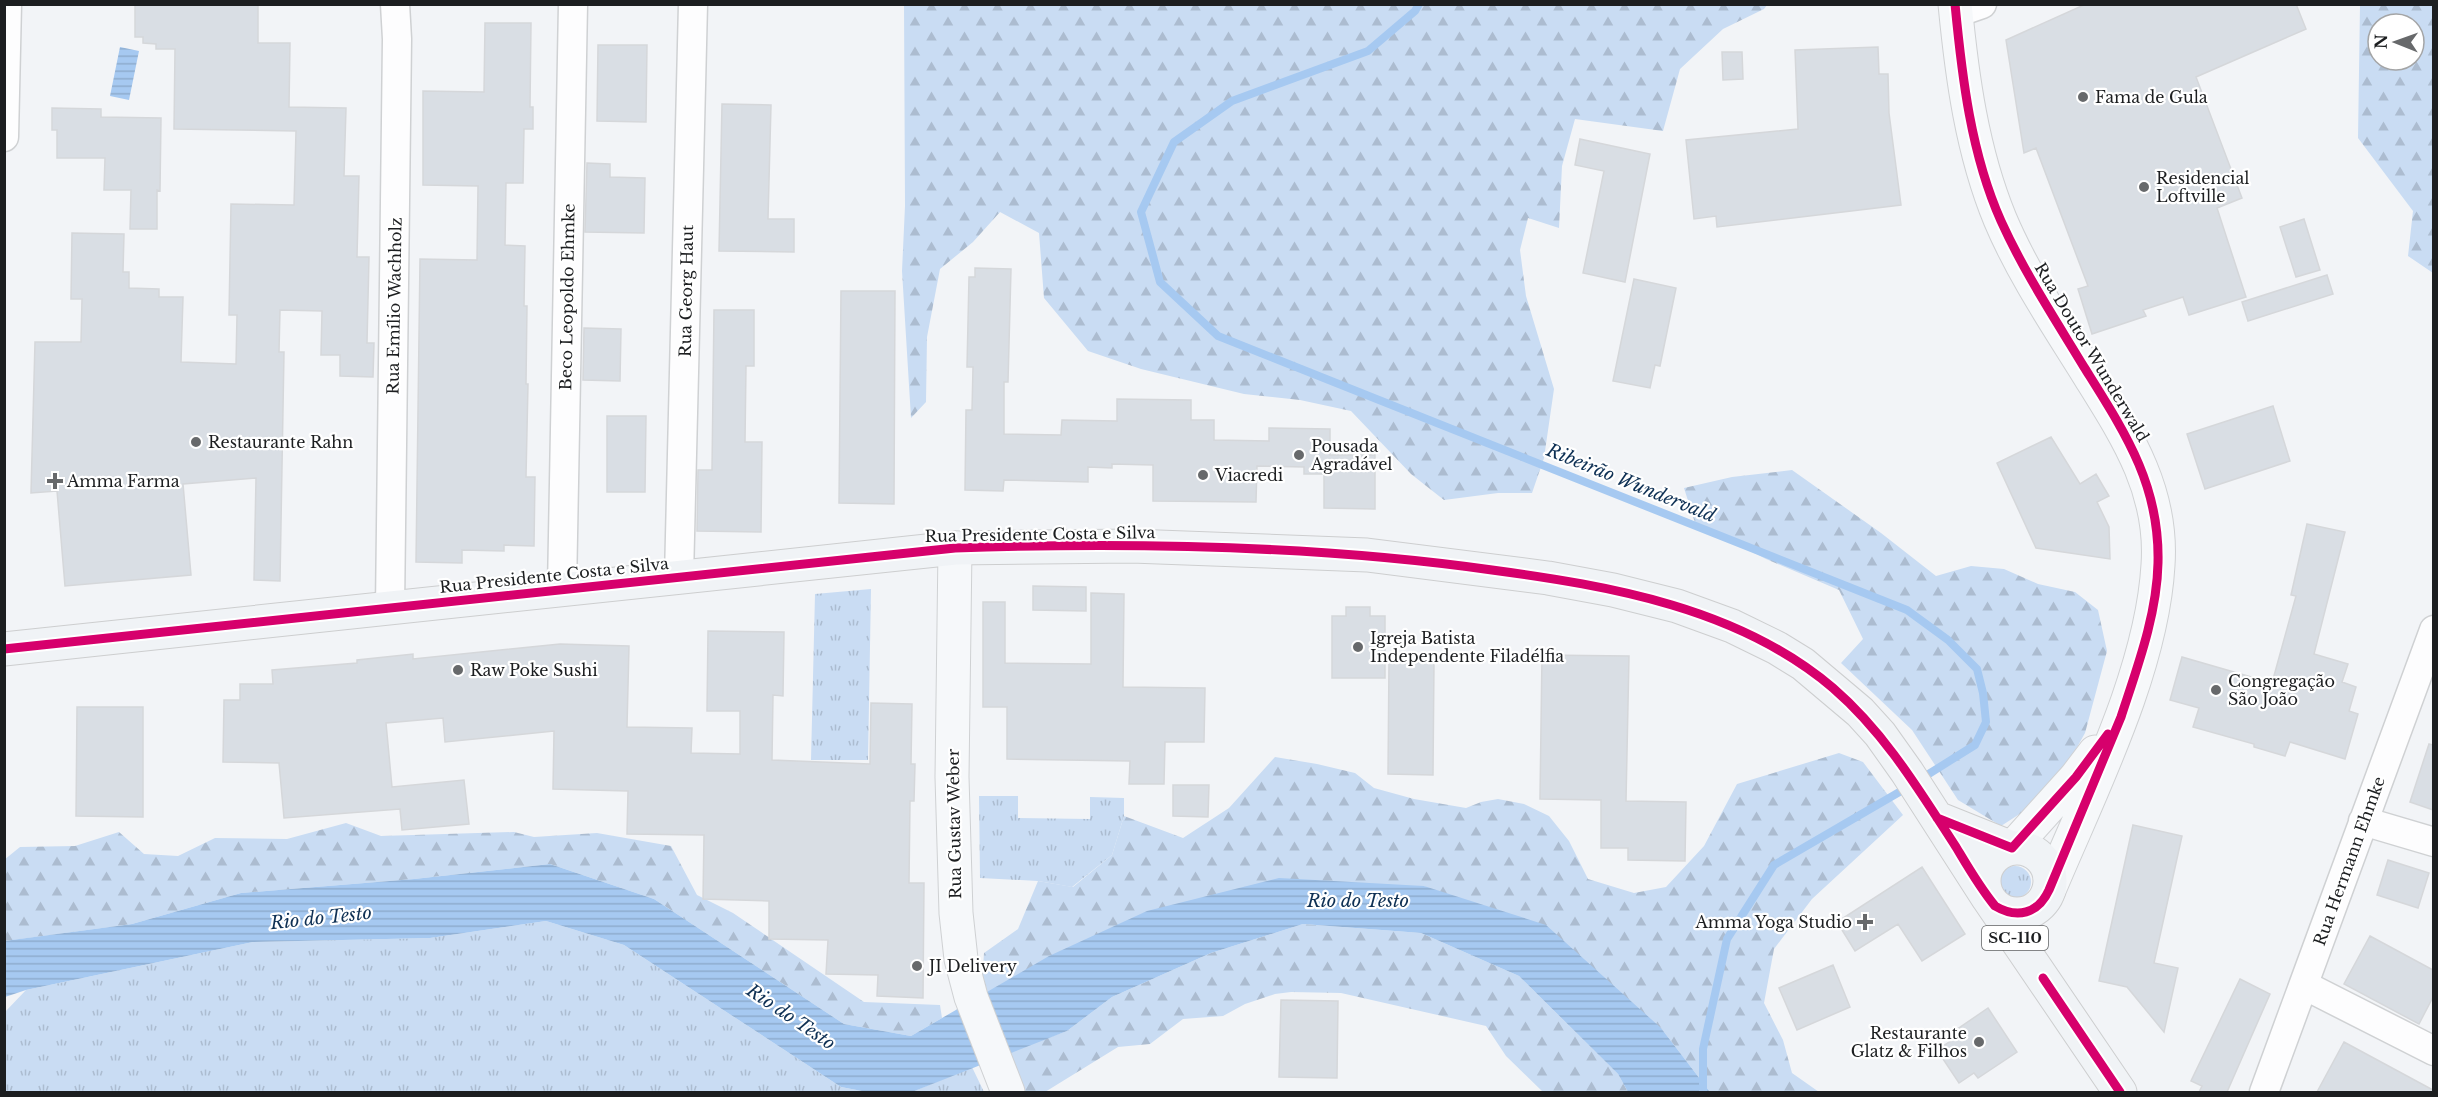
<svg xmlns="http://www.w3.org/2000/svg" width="2438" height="1097" viewBox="0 0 2438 1097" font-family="'Libre Baskerville',serif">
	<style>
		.grass { fill: url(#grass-tufts) }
		.forest { fill: url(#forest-firs); fill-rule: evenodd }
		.water { fill: url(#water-rules) }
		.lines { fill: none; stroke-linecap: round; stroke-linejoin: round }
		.stream { stroke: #a6c9f1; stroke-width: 8 }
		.building { fill: #d9dee4; stroke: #d5d7da; stroke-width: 1.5 }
		.street-casing { stroke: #cfd1d3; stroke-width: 31 }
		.secondary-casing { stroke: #cfd1d3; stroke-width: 35 }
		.primary-casing { stroke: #cdcecf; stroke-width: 35 }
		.street { stroke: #fdfdfe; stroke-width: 28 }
		.secondary { stroke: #f6f8fa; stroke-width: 33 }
		.primary { stroke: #f0f3f6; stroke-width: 33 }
		.cycleway-casing { stroke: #fff; stroke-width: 13 }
		.cycleway { stroke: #d6006c; stroke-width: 9 }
		.poi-dot { fill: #67696b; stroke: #fff; stroke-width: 2 }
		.labels { text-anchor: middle; stroke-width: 4.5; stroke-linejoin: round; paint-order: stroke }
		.shield { fill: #fff; stroke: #606263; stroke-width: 1.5 }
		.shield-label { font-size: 15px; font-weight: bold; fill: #1c1e20 }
		.poi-label { font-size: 16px; fill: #1c1e20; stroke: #fff; text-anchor: start }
		.street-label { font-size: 16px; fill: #1c1e20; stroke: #fff }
		.water-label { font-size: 18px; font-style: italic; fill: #0e3054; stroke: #fff }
	</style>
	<defs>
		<pattern id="grass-tufts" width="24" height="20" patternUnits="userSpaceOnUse" patternTransform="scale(1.5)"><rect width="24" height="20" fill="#c9dcf3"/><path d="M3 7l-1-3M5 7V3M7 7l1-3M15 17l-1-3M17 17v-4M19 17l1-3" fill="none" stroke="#acbcd0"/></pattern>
		<pattern id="forest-firs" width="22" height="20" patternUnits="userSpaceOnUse" patternTransform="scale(1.5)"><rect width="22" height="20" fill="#c9dcf3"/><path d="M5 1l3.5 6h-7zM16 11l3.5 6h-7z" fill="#acbcd0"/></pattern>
		<pattern id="water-rules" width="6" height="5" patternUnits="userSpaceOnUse" patternTransform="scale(1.5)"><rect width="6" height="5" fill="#a6c9f1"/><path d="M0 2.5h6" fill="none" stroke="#8eacce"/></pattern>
	</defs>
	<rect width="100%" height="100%" fill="#f2f4f7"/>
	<path class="grass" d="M 871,589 L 868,760 L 811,760 L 815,594 Z
		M 979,796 L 1018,796 L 1018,818 L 1090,819 L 1090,797 L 1124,798 L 1124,816 L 1112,855 L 1072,887 L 1038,881 L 980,878 Z
		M1999 882a16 16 0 1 1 32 0a16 16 0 1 1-32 0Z
		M 546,921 L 624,945 L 841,1087 L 867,1092 L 5,1092 L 5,1012 L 26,990 L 253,942 L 430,938 Z
		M 972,1067 L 984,1092 L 912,1092 Z"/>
	<path class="forest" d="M 904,5 L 904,4 L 1767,5 L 1764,9 L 1723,29 L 1680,69 L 1663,131 L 1575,119 L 1562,166 L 1559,228 L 1528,218 L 1520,250 L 1526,296 L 1554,389 L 1544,458 L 1532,493 L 1498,493 L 1444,500 L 1411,474 L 1351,411 L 1300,400 L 1244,394 L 1141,369 L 1088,351 L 1044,298 L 1039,233 L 1000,212 L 973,242 L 940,269 L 927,337 L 926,402 L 911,418 L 902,271 L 905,206 Z
		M 2360,5 L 2433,5 L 2433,273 L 2408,256 L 2413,211 L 2358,138 ZM 2378,24 L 2414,24 L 2414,60 L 2378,60 Z
		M 1792,470 L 1881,533 L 1936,576 L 1971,566 L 2004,569 L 2038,584 L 2075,592 L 2098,610 L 2107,651 L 2085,733 L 2061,776 L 2040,801 L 2001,826 L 1958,800 L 1912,730 L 1841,663 L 1863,639 L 1839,590 L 1766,559 L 1695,523 L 1684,488 L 1732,477 Z
		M 1839,753 L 1863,762 L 1903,815 L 1812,899 L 1774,949 L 1764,1003 L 1783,1040 L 1792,1073 L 1819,1092 L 1710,1092 L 1661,1028 L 1424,886 L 981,995 L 984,953 L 1018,929 L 1038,881 L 1073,887 L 1112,855 L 1124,816 L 1183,838 L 1229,808 L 1275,757 L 1317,764 L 1355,773 L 1374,788 L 1414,799 L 1466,808 L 1481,802 L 1498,799 L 1524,804 L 1549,816 L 1569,841 L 1588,879 L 1634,893 L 1666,887 L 1704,846 L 1737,784 Z
		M 346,823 L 381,836 L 514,832 L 534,837 L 597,833 L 671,846 L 697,895 L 733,913 L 864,1002 L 940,1005 L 942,1018 L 911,1036 L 844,1024 L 654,899 L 550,864 L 414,879 L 241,893 L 132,924 L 5,941 L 4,860 L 20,847 L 75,846 L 119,832 L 144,854 L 178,856 L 215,838 L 287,839 Z
		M 1303,924 L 1421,933 L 1519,976 L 1618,1074 L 1628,1092 L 1543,1092 L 1506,1056 L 1486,1026 L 1341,993 L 1291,992 L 1275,994 L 1245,1004 L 1223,1016 L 1183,1019 L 1150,1044 L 1118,1047 L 1045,1092 L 1024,1092 L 1004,1054 L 1067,1031 L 1112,997 L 1211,953 Z"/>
	<path class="water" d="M 120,47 L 139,51 L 129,100 L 110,96 Z
		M 550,864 L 654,899 L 844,1024 L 911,1036 L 1049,956 L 1147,911 L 1279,878 L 1424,886 L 1546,925 L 1661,1028 L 1710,1092 L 1628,1092 L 1618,1074 L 1519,976 L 1421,933 L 1303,924 L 1211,953 L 1112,997 L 1067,1031 L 912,1092 L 867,1092 L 841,1087 L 624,945 L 546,921 L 430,938 L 253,942 L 26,990 L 5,997 L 4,941 L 132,924 L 241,893 L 414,879 Z"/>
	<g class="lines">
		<path class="stream" d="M 1419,4 L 1415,11 L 1368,51 L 1232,101 L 1174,142 L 1141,212 L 1160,282 L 1218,336 L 1907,610 L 1948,640 L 1977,669 L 1983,693 L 1986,722 L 1975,745 L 1919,780
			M 1703,1092 L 1703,1049 L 1727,939 L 1774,865 L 1908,787"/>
	</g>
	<path class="building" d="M 135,4 L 258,4 L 258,43 L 290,43 L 289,107 L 346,108 L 344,176 L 359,176 L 357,257 L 369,257 L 367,343 L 374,343 L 373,377 L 340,376 L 340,355 L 321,355 L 322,311 L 280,310 L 279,352 L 284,352 L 280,581 L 254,580 L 256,478 L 183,484 L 191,575 L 65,586 L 57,491 L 31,493 L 35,342 L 81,342 L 82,299 L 71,299 L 72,233 L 124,234 L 123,272 L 129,272 L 129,288 L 159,289 L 159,297 L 183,297 L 181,362 L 236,364 L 237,315 L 229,315 L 231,204 L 294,205 L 296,131 L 174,129 L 175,49 L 156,49 L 156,44 L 143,43 L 143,37 L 135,37 Z
		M 2086,4 L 2296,4 L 2306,29 L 2196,77 L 2242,198 L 2217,208 L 2246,297 L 2189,315 L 2183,297 L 2143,310 L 2146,316 L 2092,334 L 2078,289 L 2088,286 L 2036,148 L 2024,153 L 2006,40 Z
		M 485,23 L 531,23 L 530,107 L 533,107 L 533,129 L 524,129 L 523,183 L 506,183 L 505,245 L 525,246 L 524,306 L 527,306 L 526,384 L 528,384 L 526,477 L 535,477 L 534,546 L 504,545 L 504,551 L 462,550 L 462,563 L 416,562 L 420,259 L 477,260 L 478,186 L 423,185 L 423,91 L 484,92 Z
		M 598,45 L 647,45 L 646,122 L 597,121 Z
		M 1878,47 L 1879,74 L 1888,74 L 1889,113 L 1901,205 L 1717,227 L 1716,216 L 1694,219 L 1686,140 L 1798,129 L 1795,50 Z
		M 1722,52 L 1742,52 L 1743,79 L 1723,80 Z
		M 722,104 L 771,105 L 768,219 L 794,219 L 794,252 L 719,251 Z
		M 52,108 L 101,109 L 101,117 L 161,118 L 160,191 L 157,190 L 157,229 L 130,229 L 131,190 L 104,190 L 105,158 L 57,158 L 57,130 L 52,130 Z
		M 1580,139 L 1650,154 L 1625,282 L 1583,273 L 1604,171 L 1575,165 Z
		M 587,163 L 610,164 L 610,177 L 645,178 L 644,233 L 585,232 Z
		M 2304,219 L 2320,270 L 2296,277 L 2280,227 Z
		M 975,268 L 1011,269 L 1008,382 L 1004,382 L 1004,434 L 1061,435 L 1062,420 L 1117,421 L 1117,399 L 1191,400 L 1191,420 L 1214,420 L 1214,440 L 1269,441 L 1269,428 L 1330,429 L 1330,455 L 1375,455 L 1375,509 L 1324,508 L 1324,474 L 1304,474 L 1304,467 L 1257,466 L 1256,502 L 1153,501 L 1153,465 L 1112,464 L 1112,468 L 1088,467 L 1088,482 L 1004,480 L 1003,491 L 965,490 L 966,410 L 972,410 L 973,367 L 967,367 L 969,277 L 975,277 Z
		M 2327,275 L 2333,294 L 2248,321 L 2242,302 Z
		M 1634,279 L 1676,288 L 1660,366 L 1655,365 L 1650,388 L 1613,381 Z
		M 841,291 L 895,291 L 894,504 L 839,503 Z
		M 714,310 L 754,310 L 754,366 L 746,366 L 745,442 L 762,442 L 761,532 L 697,531 L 698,470 L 712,470 Z
		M 584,328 L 621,329 L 620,381 L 583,380 Z
		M 2273,406 L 2290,461 L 2205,489 L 2187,434 Z
		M 607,416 L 646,416 L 645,492 L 607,492 Z
		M 2051,437 L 2080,484 L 2096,474 L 2109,496 L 2097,502 L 2109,527 L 2110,559 L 2036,548 L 1997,463 Z
		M 2307,524 L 2345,532 L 2314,654 L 2348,664 L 2342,682 L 2356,687 L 2349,711 L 2358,714 L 2345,759 L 2290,742 L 2285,756 L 2254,747 L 2254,744 L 2193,727 L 2199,708 L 2170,700 L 2182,657 L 2272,683 L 2296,596 L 2291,595 Z
		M 1033,586 L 1086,587 L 1086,611 L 1033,610 Z
		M 1091,593 L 1124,594 L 1123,687 L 1205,688 L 1204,742 L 1165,742 L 1164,784 L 1129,784 L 1130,761 L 1007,759 L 1007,707 L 983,707 L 983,602 L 1005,602 L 1005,663 L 1091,664 Z
		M 1346,607 L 1370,607 L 1370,616 L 1385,616 L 1385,678 L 1332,678 L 1332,616 L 1346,616 Z
		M 708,631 L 784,632 L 783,696 L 773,695 L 772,760 L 870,764 L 871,703 L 912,704 L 911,764 L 915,764 L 914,801 L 910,801 L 909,883 L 924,883 L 923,998 L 877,996 L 878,975 L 826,974 L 828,940 L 769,939 L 769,901 L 703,899 L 704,835 L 627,834 L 628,791 L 553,789 L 554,731 L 445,742 L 443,718 L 386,723 L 392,787 L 464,780 L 469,824 L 402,830 L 400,809 L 284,818 L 279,763 L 223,762 L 224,700 L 240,700 L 240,684 L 273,684 L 272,670 L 357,663 L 357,660 L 413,654 L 413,659 L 560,644 L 629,646 L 627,727 L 692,728 L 691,753 L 740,754 L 740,711 L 707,711 Z
		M 1542,655 L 1629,656 L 1626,801 L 1686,802 L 1685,861 L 1628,860 L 1628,848 L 1601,848 L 1601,800 L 1540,799 Z
		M 1389,661 L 1434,662 L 1433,775 L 1388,774 Z
		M 77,707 L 143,707 L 143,817 L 76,816 Z
		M 2429,744 L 2433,745 L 2433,810 L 2410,802 Z
		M 1173,785 L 1209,785 L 1208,817 L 1173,816 Z
		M 2133,825 L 2182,836 L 2154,963 L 2178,968 L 2164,1032 L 2127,987 L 2099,981 Z
		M 2388,860 L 2429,873 L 2418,908 L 2377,895 Z
		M 1922,867 L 1965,934 L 1922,961 L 1898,924 L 1855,951 L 1837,922 Z
		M 2370,936 L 2433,970 L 2433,997 L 2419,1024 L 2344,984 Z
		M 1833,965 L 1850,1007 L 1797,1030 L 1779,988 Z
		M 2240,979 L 2270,994 L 2227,1092 L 2199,1092 L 2202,1086 L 2191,1081 Z
		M 1281,1000 L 1338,1001 L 1337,1078 L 1279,1077 Z
		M 1988,1008 L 2017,1052 L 1978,1078 L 1974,1073 L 1959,1083 L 1937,1050 L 1960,1035 L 1956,1030 Z
		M 2344,1042 L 2433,1090 L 2433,1092 L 2317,1092 Z"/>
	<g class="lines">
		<defs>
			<path id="street" d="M 1956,13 L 1982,4
				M 4,137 L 7,4
				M 679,577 L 693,4
				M 562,589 L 573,4
				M 390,608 L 397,39 L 395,4
				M 2363,821 L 2434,842
				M 2304,985 L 2434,1051
				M 2264,1092 L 2434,630"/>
			<path id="secondary" d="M 1955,4 C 1962,77 1972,151 2000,219 C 2024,276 2060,328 2092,380 C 2129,439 2163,493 2158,565 C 2152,671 2090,792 2049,890
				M 955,548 L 952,777 L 956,913 L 961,959 L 971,997 L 1008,1092
				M 2012,848 L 2076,777 L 2095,752"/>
			<path id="primary" d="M 4,649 L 955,548 L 1132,546 L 1367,555 L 1548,578 L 1613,590 L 1677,606 L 1732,626 L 1777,648 L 1803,664 L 1860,712 L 1880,734 L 1907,772 L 1988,898 L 2120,1092
				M 1937,818 L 2012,848
				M1984 881a33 33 0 1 1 66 0a33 33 0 1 1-66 0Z"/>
		</defs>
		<use href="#street" class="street-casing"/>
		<use href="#secondary" class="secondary-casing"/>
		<use href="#primary" class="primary-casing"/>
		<use href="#street" class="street"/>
		<use href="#secondary" class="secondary"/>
		<use href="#primary" class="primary"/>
		<defs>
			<path id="cycleway" d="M 4,649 L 955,548 C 1133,542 1315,545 1492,570 C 1611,586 1739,608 1833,688 C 1885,733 1919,790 1956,847 C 1968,867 1980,888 1995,906 C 2017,919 2038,914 2049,890 L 2121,717 C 2137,668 2157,615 2158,563 C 2160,484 2124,431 2084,367 C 2055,319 2024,272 2001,221 C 1971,154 1962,77 1955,4
				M 1937,818 L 2012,848 L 2076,777 L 2108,734
				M 2043,978 L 2120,1092"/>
		</defs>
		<use href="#cycleway" class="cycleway-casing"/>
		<use href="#cycleway" class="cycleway"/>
	</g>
	<g class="poi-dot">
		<circle cx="2083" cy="97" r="6"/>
		<circle cx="2144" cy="187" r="6"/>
		<circle cx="196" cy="442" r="6"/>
		<circle cx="1299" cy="455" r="6"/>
		<circle cx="1203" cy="475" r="6"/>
		<path d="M52 472h6v6h6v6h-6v6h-6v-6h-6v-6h6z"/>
		<circle cx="1358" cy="647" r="6"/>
		<circle cx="458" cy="670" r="6"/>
		<circle cx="2216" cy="690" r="6"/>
		<path d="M1862 913h6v6h6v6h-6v6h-6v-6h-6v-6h6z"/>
		<circle cx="917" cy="966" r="6"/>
		<circle cx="1979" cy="1042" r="6"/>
	</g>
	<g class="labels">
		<rect class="shield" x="1982" y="926" width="66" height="24" rx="4.5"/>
		<g class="shield-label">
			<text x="2015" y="943">SC-110</text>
		</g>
		<g class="poi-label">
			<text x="2095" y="103">Fama de Gula</text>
			<text x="2156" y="184">Residencial<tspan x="2156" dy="18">Loftville</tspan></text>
			<text x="208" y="448">Restaurante Rahn</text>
			<text x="1311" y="452">Pousada<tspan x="1311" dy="18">Agradável</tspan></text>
			<text x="1215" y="481">Viacredi</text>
			<text x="67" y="487">Amma Farma</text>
			<text x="1370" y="644">Igreja Batista<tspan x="1370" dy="18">Independente Filadélfia</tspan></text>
			<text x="470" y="676">Raw Poke Sushi</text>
			<text x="2228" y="687">Congregação<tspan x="2228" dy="18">São João</tspan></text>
			<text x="1852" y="928" text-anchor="end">Amma Yoga Studio</text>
			<text x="929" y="972">JI Delivery</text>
			<text x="1967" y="1039" text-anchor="end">Restaurante<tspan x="1967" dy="18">Glatz &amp; Filhos</tspan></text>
		</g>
		<g class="street-label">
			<text transform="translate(686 291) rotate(-89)" y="6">Rua Georg Haut</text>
			<text transform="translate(567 297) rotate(-89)" y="6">Beco Leopoldo Ehmke</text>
			<text transform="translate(394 306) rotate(-89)" y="6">Rua Emílio Wachholz</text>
			<text transform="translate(2092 352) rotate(59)" y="6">Rua Doutor Wunderwald</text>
			<text transform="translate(1040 534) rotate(-1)" y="6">Rua Presidente Costa e Silva</text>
			<text transform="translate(554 575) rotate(-6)" y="6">Rua Presidente Costa e Silva</text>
			<text transform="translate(954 824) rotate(-91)" y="6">Rua Gustav Weber</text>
			<text transform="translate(2349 861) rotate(-70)" y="6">Rua Hermann Ehmke</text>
		</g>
		<g class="water-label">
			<text transform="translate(1631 483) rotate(22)" y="6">Ribeirão Wundervald</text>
			<text x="1358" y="907">Rio do Testo</text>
			<text transform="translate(321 918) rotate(-6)" y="6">Rio do Testo</text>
			<text transform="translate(791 1017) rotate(34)" y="6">Rio do Testo</text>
		</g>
	</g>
	<rect width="2438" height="1097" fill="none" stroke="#1c1e20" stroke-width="12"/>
	<g transform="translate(2396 42) rotate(271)"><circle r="28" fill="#ffffff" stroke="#a4a5a6" stroke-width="1.5"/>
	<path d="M0-4.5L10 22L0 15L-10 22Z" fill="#67696b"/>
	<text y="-9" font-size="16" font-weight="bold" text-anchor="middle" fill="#1c1e20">N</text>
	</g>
</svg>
